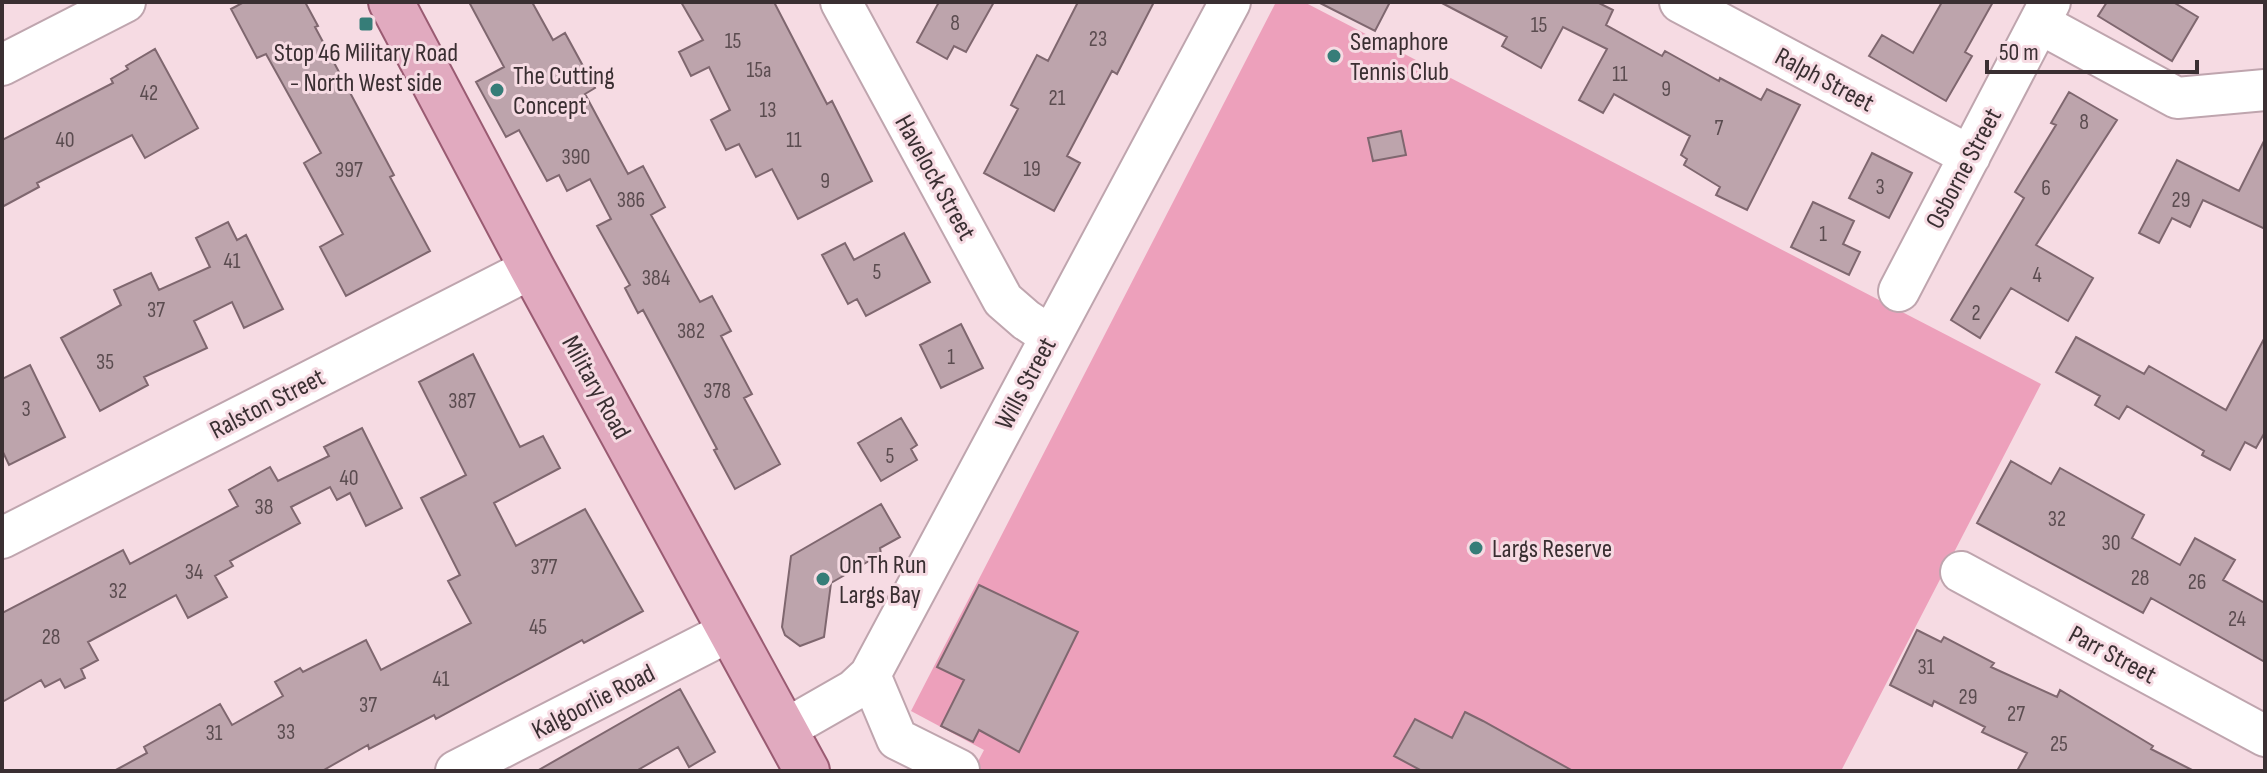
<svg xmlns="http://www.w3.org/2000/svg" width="2267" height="773" viewBox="0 0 2267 773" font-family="'Sofia Sans Condensed',sans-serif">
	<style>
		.garden { fill: #eda0bb }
		.building { fill: #bda4ac; stroke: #7f676f; stroke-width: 2 }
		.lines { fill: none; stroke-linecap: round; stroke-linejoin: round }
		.minor-casing { stroke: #bfa5ae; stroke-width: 44 }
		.major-casing { stroke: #9a5b72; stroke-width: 48 }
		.minor { stroke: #fff; stroke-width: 40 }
		.major { stroke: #e1aabf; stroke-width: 44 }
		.poi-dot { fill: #367d78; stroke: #f6dbe3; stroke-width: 3 }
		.labels { text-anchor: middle; stroke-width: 6; stroke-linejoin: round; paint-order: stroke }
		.number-label { font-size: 22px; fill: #5b4c50 }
		.poi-label { font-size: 26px; fill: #3a2f32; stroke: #f6dbe3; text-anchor: start }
		.street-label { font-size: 26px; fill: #3a2f32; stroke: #f6dbe3 }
	</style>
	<rect width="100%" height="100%" fill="#f6dbe3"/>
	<path class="garden" d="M 1276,2 L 1304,2 L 2041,384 L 1841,771 L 973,771 L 984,750 L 911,711 Z"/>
	<path class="building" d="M 244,2 L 305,2 L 318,26 L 315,27 L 394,175 L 390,177 L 430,251 L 346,296 L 320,247 L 343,234 L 304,163 L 321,153 L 266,54 L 257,58 L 231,9 Z
		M 469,2 L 532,2 L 553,40 L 565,33 L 595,88 L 585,94 L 628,174 L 643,166 L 665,207 L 651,215 L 700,302 L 712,296 L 731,331 L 721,336 L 752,394 L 744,398 L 780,464 L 735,489 L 714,450 L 717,449 L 672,364 L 643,310 L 638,313 L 625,288 L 630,285 L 597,226 L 611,219 L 590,179 L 567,191 L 559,175 L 547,181 L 519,130 L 506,137 L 476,82 L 504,67 Z
		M 681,2 L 774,2 L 827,104 L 832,101 L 872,181 L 798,219 L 772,169 L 756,177 L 739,144 L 726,150 L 711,120 L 730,110 L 709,67 L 691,76 L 679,52 L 703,40 Z
		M 939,2 L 994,2 L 966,52 L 954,46 L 947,59 L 917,42 Z
		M 1078,2 L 1154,2 L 1117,74 L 1112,71 L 1067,156 L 1080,163 L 1054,211 L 984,173 L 1018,109 L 1011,105 L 1037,55 L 1048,61 Z
		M 1318,2 L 1390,2 L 1375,31 Z
		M 1440,2 L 1597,2 L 1613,10 L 1606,25 L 1662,56 L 1665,51 L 1719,81 L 1720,78 L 1761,100 L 1767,89 L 1800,105 L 1747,210 L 1716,195 L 1720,187 L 1684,165 L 1687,159 L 1681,155 L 1690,136 L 1614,94 L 1603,113 L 1579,100 L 1607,49 L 1563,27 L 1541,68 L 1502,46 L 1507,37 Z
		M 1942,2 L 1993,2 L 1965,52 L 1972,56 L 1946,101 L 1869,56 L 1882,35 L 1913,53 Z
		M 2107,2 L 2173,2 L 2198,17 L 2172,61 L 2098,16 Z
		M 155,49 L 198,128 L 145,158 L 132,135 L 37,183 L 39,187 L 2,207 L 2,140 L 113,83 L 111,79 L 128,69 L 126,66 Z
		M 2069,92 L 2117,120 L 2036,245 L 2093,278 L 2068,321 L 2011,288 L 1980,338 L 1951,320 L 2024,198 L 2015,192 L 2056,125 L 2051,123 Z
		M 1401,131 L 1406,155 L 1373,161 L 1368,138 Z
		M 2265,139 L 2265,229 L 2203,200 L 2190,227 L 2172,218 L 2159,243 L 2139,233 L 2177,160 L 2239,191 Z
		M 1872,153 L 1912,173 L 1889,218 L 1849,198 Z
		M 1813,202 L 1854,221 L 1843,244 L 1860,252 L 1849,275 L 1791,247 Z
		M 228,222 L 237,240 L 246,235 L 283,309 L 244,328 L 232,302 L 194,321 L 207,348 L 144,377 L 148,385 L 100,411 L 61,338 L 121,305 L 114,290 L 151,273 L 159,290 L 210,267 L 196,238 Z
		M 904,233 L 930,282 L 866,316 L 857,299 L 848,304 L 822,255 L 845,243 L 854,260 Z
		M 961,324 L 983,368 L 941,388 L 920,345 Z
		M 2076,337 L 2144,374 L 2149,366 L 2226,410 L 2265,337 L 2265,432 L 2256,448 L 2245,442 L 2230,470 L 2202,455 L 2204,451 L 2127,406 L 2119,419 L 2095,405 L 2100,396 L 2056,372 Z
		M 473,354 L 520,447 L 543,436 L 560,468 L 494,503 L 516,546 L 585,509 L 643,611 L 584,643 L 582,640 L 436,719 L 434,715 L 369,749 L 368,745 L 322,771 L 114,771 L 147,753 L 144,747 L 220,704 L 232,725 L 283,696 L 275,682 L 300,668 L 303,672 L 366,640 L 381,670 L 471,623 L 448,581 L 460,575 L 421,498 L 466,475 L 419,382 Z
		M 30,365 L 65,437 L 9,465 L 2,450 L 2,379 Z
		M 901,418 L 917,445 L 911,449 L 917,460 L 881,481 L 858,443 Z
		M 362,428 L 402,508 L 366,526 L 350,493 L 337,500 L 330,487 L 291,507 L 300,523 L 230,561 L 233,566 L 215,576 L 227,597 L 188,618 L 176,595 L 88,642 L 98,660 L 81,669 L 85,678 L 65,688 L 60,679 L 45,687 L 41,680 L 2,702 L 2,613 L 123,550 L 130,564 L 238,506 L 229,490 L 270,467 L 278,481 L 329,456 L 324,447 Z
		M 2011,461 L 2051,484 L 2060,468 L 2144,515 L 2132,538 L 2180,565 L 2195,538 L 2235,560 L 2223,580 L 2265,603 L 2265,662 L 2151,598 L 2143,613 L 1977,523 Z
		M 881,504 L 900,537 L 880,548 L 881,554 L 831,583 L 824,637 L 800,646 L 785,635 L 782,627 L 791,556 Z
		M 979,585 L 1078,632 L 1019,752 L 979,730 L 973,742 L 941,726 L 964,680 L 937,667 Z
		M 1917,630 L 1941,642 L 1944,637 L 1994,663 L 1991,667 L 2057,697 L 2060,690 L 2153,746 L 2151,749 L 2194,771 L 2017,771 L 2027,753 L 1982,732 L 1985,727 L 1934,701 L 1932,706 L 1890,685 Z
		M 680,689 L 715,752 L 689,767 L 678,747 L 636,771 L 537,771 Z
		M 1465,712 L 1483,721 L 1573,771 L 1422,771 L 1394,756 L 1415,719 L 1452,738 Z"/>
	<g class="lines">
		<defs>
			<path id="minor" d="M 841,2 L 1003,300 L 1026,320 L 1050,336
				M 1680,2 L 1970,156
				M 2039,23 L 2177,98 L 2265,90
				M 2,65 L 125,2
				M 1899,291 L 2050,2
				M 2,538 L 532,268
				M 1961,572 L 2265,736
				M 870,675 L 897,739 L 959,770
				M 784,730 L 854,690 L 870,675 L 1230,2
				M 456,771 L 730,631"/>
			<path id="major" d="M 391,2 L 532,268 L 807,771"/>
		</defs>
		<use href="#minor" class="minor-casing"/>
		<use href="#major" class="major-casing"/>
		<use href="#minor" class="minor"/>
		<use href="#major" class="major"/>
	</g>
	<g class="poi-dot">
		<rect x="358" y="16" width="16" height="16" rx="4"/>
		<circle cx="1334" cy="56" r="8"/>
		<circle cx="497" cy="90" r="8"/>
		<circle cx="1476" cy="548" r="8"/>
		<circle cx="823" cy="579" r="8"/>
	</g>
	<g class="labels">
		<g class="number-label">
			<text x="955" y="30">8</text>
			<text x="1539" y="32">15</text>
			<text x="1098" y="46">23</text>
			<text x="733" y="48">15</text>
			<text x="759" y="77">15a</text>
			<text x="1620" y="81">11</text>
			<text x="1666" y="96">9</text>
			<text x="149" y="100">42</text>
			<text x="1057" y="105">21</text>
			<text x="768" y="117">13</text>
			<text x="2084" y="129">8</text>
			<text x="1719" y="135">7</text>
			<text x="65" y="147">40</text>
			<text x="794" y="147">11</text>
			<text x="576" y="164">390</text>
			<text x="1032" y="176">19</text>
			<text x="349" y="177">397</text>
			<text x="825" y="188">9</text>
			<text x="1880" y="194">3</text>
			<text x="2046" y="195">6</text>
			<text x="631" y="207">386</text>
			<text x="2181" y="207">29</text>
			<text x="1823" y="241">1</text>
			<text x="232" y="268">41</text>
			<text x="877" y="279">5</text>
			<text x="2037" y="282">4</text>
			<text x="656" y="285">384</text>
			<text x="156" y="317">37</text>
			<text x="1976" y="320">2</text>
			<text x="691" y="338">382</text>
			<text x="951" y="364">1</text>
			<text x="105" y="369">35</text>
			<text x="717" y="398">378</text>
			<text x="462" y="408">387</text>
			<text x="26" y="416">3</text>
			<text x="890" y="463">5</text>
			<text x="349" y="485">40</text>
			<text x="264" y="514">38</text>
			<text x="2057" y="526">32</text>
			<text x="2111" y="550">30</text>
			<text x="544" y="574">377</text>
			<text x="194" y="579">34</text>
			<text x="2140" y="585">28</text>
			<text x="2197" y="589">26</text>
			<text x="118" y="598">32</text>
			<text x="2237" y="626">24</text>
			<text x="538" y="634">45</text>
			<text x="51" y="644">28</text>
			<text x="1926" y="674">31</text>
			<text x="441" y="686">41</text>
			<text x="1968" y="704">29</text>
			<text x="368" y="712">37</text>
			<text x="2016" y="721">27</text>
			<text x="286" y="739">33</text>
			<text x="214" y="740">31</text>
			<text x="2059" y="751">25</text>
		</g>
		<g class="poi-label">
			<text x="1350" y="50">Semaphore<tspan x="1350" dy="30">Tennis Club</tspan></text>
			<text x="366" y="61" text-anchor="middle">Stop 46 Military Road<tspan x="366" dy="30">- North West side</tspan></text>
			<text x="513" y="84">The Cutting<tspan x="513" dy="30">Concept</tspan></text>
			<text x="1492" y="557">Largs Reserve</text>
			<text x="839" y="573">On Th Run<tspan x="839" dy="30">Largs Bay</tspan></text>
		</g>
		<g class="street-label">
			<text transform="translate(1825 79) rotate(28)" y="9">Ralph Street</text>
			<text transform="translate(1963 168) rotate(-62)" y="9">Osborne Street</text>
			<text transform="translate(936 177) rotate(61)" y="9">Havelock Street</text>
			<text transform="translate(1025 383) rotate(-62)" y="9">Wills Street</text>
			<text transform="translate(597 387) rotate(61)" y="9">Military Road</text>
			<text transform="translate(267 403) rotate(-27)" y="9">Ralston Street</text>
			<text transform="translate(2113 654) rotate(28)" y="9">Parr Street</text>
			<text transform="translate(593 701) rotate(-27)" y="9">Kalgoorlie Road</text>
		</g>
	</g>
	<rect width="2267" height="773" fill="none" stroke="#3a2f32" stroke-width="8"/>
	<path d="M1987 60v12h210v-12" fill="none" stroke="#3a2f32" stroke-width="4"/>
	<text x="1999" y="60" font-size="24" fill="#3a2f32" stroke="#f6dbe3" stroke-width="6" paint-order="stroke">50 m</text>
</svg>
